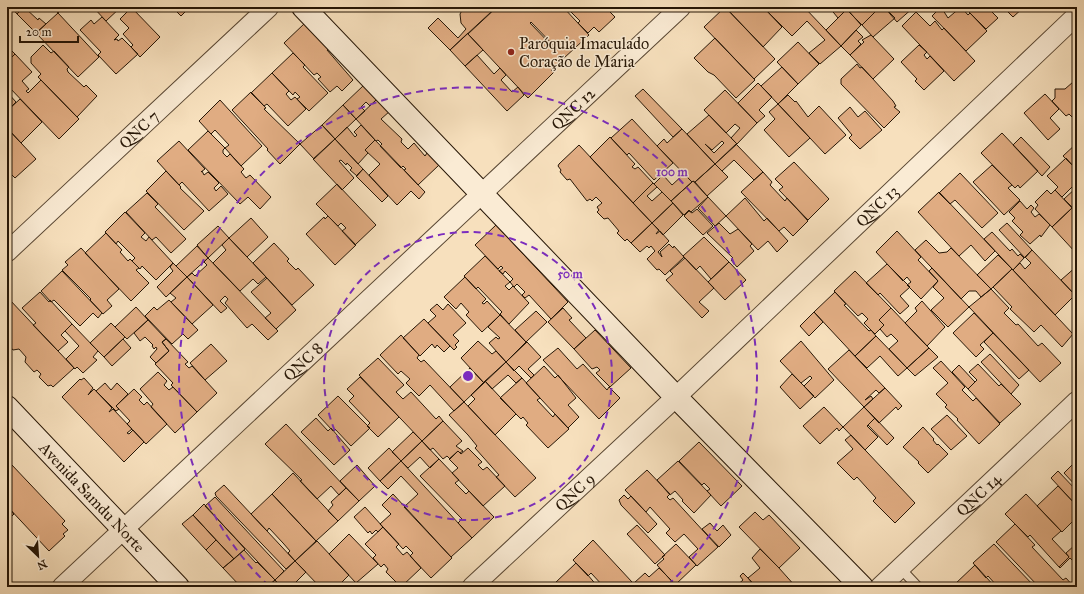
<svg xmlns="http://www.w3.org/2000/svg" width="1084" height="594" viewBox="0 0 1084 594" font-family="'IM FELL Great Primer',serif">
	<style>
		.building { fill: #e0ac82; stroke: #261606; fill-rule: evenodd }
		.lines { fill: none; stroke-linecap: round; stroke-linejoin: round }
		.lane-casing { stroke: #5a4834; stroke-width: 11 }
		.street-casing { stroke: #5a4834; stroke-width: 21 }
		.secondary-casing { stroke: #261606; stroke-width: 24 }
		.lane { stroke: #faebd4; stroke-width: 9 }
		.street { stroke: #faebd4; stroke-width: 19 }
		.secondary { stroke: #faebd4; stroke-width: 22 }
		.ring { fill: none; stroke: #7b2cbf; stroke-width: 2; stroke-dasharray: 7 5 }
		.poi-dot { fill: #8f2418; stroke: #faebd4; stroke-width: 1.5 }
		.labels { text-anchor: middle; stroke-width: 3; stroke-linejoin: round; paint-order: stroke }
		.poi-label { font-size: 16px; fill: #261606; stroke: #faebd4; text-anchor: start }
		.street-label { font-size: 16px; fill: #261606; stroke: #faebd4 }
		.centre { fill: #7b2cbf; stroke: #faebd4; stroke-width: 2 }
		.ring-label { font-size: 12px; text-anchor: middle; font-weight: bold; fill: #7b2cbf; stroke: #faebd4; stroke-width: 3; stroke-linejoin: round; paint-order: stroke }
	</style>
	<rect width="100%" height="100%" fill="#f7e0bd"/>
	<filter id="stains"><feTurbulence type="fractalNoise" baseFrequency=".005" numOctaves="4"/><feColorMatrix values="0 0 0 0 .2 0 0 0 0 .09 0 0 0 0 .02 0 0 0 .5 -.17"/></filter>
	<radialGradient id="worn" r=".72"><stop offset=".6" stop-color="#630" stop-opacity="0"/><stop offset="1" stop-color="#630" stop-opacity=".3"/></radialGradient>
	<path class="building" d="M 11,7 L 24,7 L 17,14 Z
		M 24,7 L 38,20 L 39,18 L 46,24 L 36,33 L 17,14 Z
		M 52,7 L 64,7 L 58,13 Z
		M 93,7 L 121,7 L 106,21 Z
		M 122,7 L 131,7 L 160,37 L 140,57 L 131,47 L 133,45 L 123,34 L 129,28 L 120,19 L 127,12 Z
		M 172,7 L 190,7 L 181,16 Z
		M 464,7 L 486,7 L 491,12 L 450,50 L 428,28 L 438,18 L 458,38 L 466,29 L 461,23 L 460,14 Z
		M 497,7 L 563,7 L 589,35 L 551,70 L 554,72 L 528,98 L 468,34 ZM 531,22 L 557,49 L 556,50 L 530,23 Z
		M 566,7 L 605,7 L 615,17 L 599,32 L 594,27 L 588,33 L 578,23 L 580,21 Z
		M 725,7 L 775,59 L 754,79 L 704,27 Z
		M 725,7 L 763,7 L 782,27 L 763,47 Z
		M 763,7 L 804,7 L 841,46 L 820,64 L 809,53 L 825,40 L 807,21 L 792,36 Z
		M 829,7 L 844,7 L 847,9 L 838,18 Z
		M 844,7 L 880,7 L 862,25 Z
		M 880,7 L 884,7 L 895,18 L 873,37 L 862,25 Z
		M 884,7 L 914,7 L 897,22 Z
		M 941,7 L 948,18 L 961,7 L 968,15 L 970,13 L 987,31 L 966,51 L 932,16 Z
		M 964,7 L 987,7 L 998,18 L 986,29 Z
		M 1003,7 L 1024,7 L 1013,17 Z
		M 847,9 L 861,25 L 841,46 L 826,30 Z
		M 916,12 L 930,26 L 935,21 L 942,30 L 944,28 L 975,61 L 954,81 L 902,26 Z
		M 58,13 L 99,57 L 78,77 L 36,33 Z
		M 102,17 L 119,35 L 114,40 L 117,39 L 118,41 L 122,38 L 138,54 L 116,74 L 98,55 L 101,52 L 80,30 L 91,20 L 94,24 Z
		M 305,23 L 329,48 L 327,50 L 353,80 L 342,91 L 337,86 L 330,92 L 318,79 L 321,77 L 317,73 L 314,75 L 284,43 Z
		M 856,30 L 863,37 L 858,41 L 861,44 L 850,55 L 841,46 Z
		M 468,33 L 468,34 L 483,50 L 465,66 L 450,50 Z
		M 871,35 L 894,59 L 873,79 L 850,55 L 864,42 L 862,40 Z
		M 715,38 L 755,80 L 736,98 L 714,75 L 708,72 L 694,58 Z
		M 798,42 L 819,64 L 798,84 L 777,62 Z
		M 43,45 L 51,53 L 54,51 L 69,67 L 67,69 L 68,72 L 84,87 L 86,85 L 97,96 L 77,117 L 38,77 L 41,74 L 31,63 L 31,57 Z
		M 919,45 L 927,52 L 924,55 L 927,59 L 930,56 L 944,71 L 924,90 L 915,81 L 917,79 L 901,62 Z
		M 7,46 L 15,54 L 7,62 Z
		M 293,53 L 305,65 L 303,67 L 328,93 L 309,111 L 297,99 L 300,97 L 295,92 L 293,95 L 272,73 Z
		M 15,54 L 32,72 L 22,81 L 29,89 L 26,91 L 28,93 L 41,80 L 79,119 L 59,139 L 7,85 L 7,62 Z
		M 477,55 L 494,74 L 500,68 L 506,75 L 501,80 L 512,92 L 518,87 L 524,95 L 507,111 L 465,66 Z
		M 857,64 L 860,68 L 862,67 L 893,101 L 896,106 L 894,107 L 900,112 L 884,128 L 841,84 L 841,79 Z
		M 782,67 L 798,84 L 778,104 L 761,86 Z
		M 272,73 L 289,91 L 286,94 L 291,100 L 295,97 L 306,109 L 288,126 L 267,104 L 264,106 L 251,93 Z
		M 1073,82 L 1077,86 L 1077,128 L 1072,123 L 1075,120 L 1069,114 L 1066,116 L 1052,101 L 1055,98 L 1055,89 L 1065,89 Z
		M 758,83 L 772,97 L 759,110 L 765,116 L 757,123 L 738,103 Z
		M 364,85 L 377,99 L 370,106 L 366,102 L 361,107 L 365,111 L 356,119 L 343,105 Z
		M 643,89 L 682,129 L 673,137 L 635,96 Z
		M 725,90 L 757,123 L 737,144 L 731,138 L 740,128 L 735,124 L 726,133 L 704,110 Z
		M 7,92 L 16,102 L 7,111 Z
		M 251,92 L 266,108 L 264,109 L 300,144 L 280,164 L 267,150 L 268,149 L 232,110 Z
		M 1045,94 L 1059,109 L 1050,118 L 1060,129 L 1048,140 L 1024,113 Z
		M 788,95 L 795,102 L 796,101 L 808,117 L 819,106 L 846,135 L 825,154 L 778,104 Z
		M 20,99 L 42,122 L 21,143 L 7,128 L 7,111 Z
		M 377,99 L 390,111 L 381,119 L 402,139 L 401,142 L 408,149 L 414,143 L 425,156 L 427,153 L 439,165 L 418,185 L 404,170 L 406,169 L 403,166 L 401,168 L 380,146 L 382,144 L 378,140 L 376,141 L 356,119 Z
		M 220,100 L 262,146 L 241,166 L 225,148 L 229,145 L 215,130 L 211,134 L 199,121 Z
		M 778,104 L 810,138 L 789,157 L 764,130 L 775,119 L 769,112 Z
		M 343,105 L 356,119 L 335,139 L 322,125 Z
		M 850,107 L 858,117 L 865,111 L 882,130 L 860,149 L 849,138 L 852,135 L 838,118 Z
		M 709,115 L 737,144 L 715,164 L 687,134 ZM 722,141 L 724,143 L 714,153 L 705,144 L 712,150 Z
		M 632,119 L 673,163 L 654,180 L 629,153 L 627,155 L 611,138 Z
		M 322,125 L 335,139 L 314,159 L 300,144 Z
		M 361,125 L 375,140 L 365,150 L 368,153 L 358,164 L 335,139 L 347,127 L 355,137 L 357,135 L 354,132 Z
		M 7,128 L 36,159 L 15,178 L 7,170 Z
		M 682,129 L 715,164 L 695,182 L 693,181 L 692,182 L 657,146 L 664,139 L 667,143 Z
		M 208,131 L 225,148 L 223,150 L 223,153 L 227,157 L 230,154 L 244,169 L 241,172 L 246,178 L 250,175 L 271,197 L 260,209 L 248,197 L 240,204 L 188,150 Z
		M 1002,133 L 1038,171 L 1020,188 L 1018,185 L 1015,188 L 981,153 Z
		M 610,137 L 635,164 L 632,167 L 635,169 L 638,167 L 653,183 L 633,203 L 590,157 Z
		M 1021,137 L 1050,167 L 1042,176 L 1013,145 Z
		M 335,139 L 363,169 L 357,176 L 350,170 L 352,168 L 347,163 L 346,165 L 341,160 L 339,161 L 354,178 L 342,190 L 313,159 Z
		M 375,140 L 425,192 L 419,199 L 411,191 L 397,205 L 369,175 L 380,164 L 365,150 Z
		M 179,141 L 205,169 L 201,172 L 202,171 L 204,175 L 208,172 L 219,183 L 214,188 L 216,191 L 221,186 L 228,194 L 209,211 L 182,182 L 179,185 L 157,161 Z
		M 1077,143 L 1077,170 L 1063,156 Z
		M 736,144 L 763,172 L 754,180 L 734,160 L 722,171 L 715,164 Z
		M 579,145 L 652,223 L 631,243 L 627,239 L 625,241 L 617,233 L 619,231 L 608,218 L 604,219 L 597,212 L 599,210 L 597,207 L 602,203 L 596,197 L 592,201 L 590,199 L 587,201 L 570,179 L 567,180 L 560,172 L 561,170 L 558,166 L 559,164 Z
		M 1066,158 L 1077,170 L 1077,210 L 1076,211 L 1064,199 L 1077,187 L 1074,185 L 1062,197 L 1055,190 L 1058,187 L 1047,176 Z
		M 794,162 L 829,199 L 808,220 L 779,190 L 783,187 L 775,179 Z
		M 715,164 L 728,177 L 707,196 L 695,182 Z
		M 992,165 L 1012,185 L 1008,188 L 1020,200 L 1004,215 L 973,182 Z
		M 363,169 L 388,196 L 382,202 L 356,176 Z
		M 166,171 L 181,187 L 180,188 L 204,211 L 184,230 L 146,191 Z
		M 763,172 L 772,182 L 770,185 L 785,201 L 787,198 L 808,221 L 793,236 L 784,227 L 779,231 L 741,192 Z
		M 960,173 L 998,213 L 982,228 L 955,200 L 950,204 L 939,193 Z
		M 684,174 L 692,182 L 671,201 L 654,184 L 663,175 L 672,185 Z
		M 693,181 L 708,197 L 691,212 L 689,210 L 684,215 L 671,201 Z
		M 653,183 L 657,187 L 647,196 L 652,201 L 662,192 L 673,203 L 652,223 L 633,203 Z
		M 337,184 L 376,225 L 355,245 L 342,231 L 346,228 L 341,223 L 338,226 L 316,204 Z
		M 1047,190 L 1051,194 L 1055,190 L 1072,208 L 1052,227 L 1035,209 L 1038,205 L 1035,202 Z
		M 939,192 L 995,251 L 985,261 L 971,245 L 959,256 L 918,212 Z
		M 147,193 L 158,204 L 155,207 L 186,239 L 171,253 L 156,237 L 152,240 L 126,212 Z
		M 708,197 L 726,216 L 715,226 L 698,208 Z
		M 745,198 L 764,221 L 767,218 L 788,241 L 777,252 L 768,241 L 758,250 L 726,216 Z
		M 1020,201 L 1027,209 L 1031,205 L 1034,208 L 1031,212 L 1035,217 L 1039,214 L 1050,225 L 1041,237 L 1040,235 L 1030,244 L 1020,235 L 1023,232 L 1012,221 L 1015,218 L 1009,212 Z
		M 673,203 L 683,215 L 663,235 L 652,223 Z
		M 1072,208 L 1077,212 L 1076,253 L 1052,227 Z
		M 697,209 L 713,226 L 703,235 L 684,216 L 689,211 L 692,213 Z
		M 125,212 L 145,233 L 141,237 L 146,241 L 149,237 L 173,263 L 156,280 L 142,266 L 140,269 L 132,261 L 135,258 L 118,241 L 116,244 L 105,232 Z
		M 328,216 L 356,245 L 335,265 L 306,234 L 324,217 L 325,219 Z
		M 251,218 L 268,237 L 247,257 L 229,238 Z
		M 652,223 L 659,230 L 656,234 L 660,231 L 669,241 L 658,252 L 662,257 L 660,252 L 669,244 L 673,248 L 674,246 L 684,257 L 665,275 L 659,269 L 657,270 L 647,259 L 655,251 L 651,246 L 649,248 L 647,246 L 640,252 L 631,243 Z
		M 719,223 L 730,234 L 738,229 L 752,244 L 750,246 L 754,251 L 737,267 L 731,260 L 733,258 L 707,233 Z
		M 1007,223 L 1032,250 L 1025,258 L 999,230 Z
		M 496,225 L 568,302 L 551,319 L 529,295 L 525,298 L 522,295 L 525,292 L 517,284 L 514,287 L 510,282 L 513,279 L 505,271 L 503,274 L 499,271 L 503,268 L 501,266 L 498,269 L 475,245 Z
		M 218,226 L 229,238 L 208,258 L 197,245 Z
		M 897,231 L 921,257 L 918,260 L 938,281 L 921,299 L 907,285 L 911,282 L 907,277 L 903,281 L 876,252 Z
		M 992,232 L 1010,251 L 1012,249 L 1018,256 L 1020,254 L 1024,258 L 1013,270 L 984,239 Z
		M 106,233 L 122,250 L 120,252 L 128,261 L 130,259 L 139,268 L 136,270 L 149,283 L 131,301 L 85,253 Z
		M 704,237 L 729,262 L 711,279 L 700,266 L 696,270 L 683,256 Z
		M 229,238 L 266,277 L 258,284 L 253,279 L 240,291 L 213,263 L 226,250 L 222,245 Z
		M 926,240 L 939,253 L 947,252 L 951,248 L 991,289 L 981,297 L 976,291 L 969,291 L 961,299 L 915,250 Z
		M 274,243 L 289,259 L 287,261 L 296,270 L 298,268 L 314,285 L 292,305 L 253,263 Z
		M 197,246 L 208,258 L 187,277 L 176,266 Z
		M 81,248 L 119,289 L 107,300 L 112,306 L 103,314 L 90,300 L 91,299 L 62,270 L 68,265 L 65,262 Z
		M 1032,250 L 1075,295 L 1055,315 L 1013,270 L 1020,263 L 1025,269 L 1031,263 L 1025,257 Z
		M 998,255 L 1012,269 L 991,289 L 977,275 Z
		M 485,256 L 510,282 L 505,286 L 509,290 L 513,286 L 529,303 L 509,324 L 500,314 L 502,312 L 478,287 L 476,289 L 464,276 Z
		M 208,258 L 278,331 L 268,340 L 252,324 L 247,328 L 225,303 L 228,299 L 225,296 L 220,301 L 227,308 L 221,313 L 187,277 L 192,273 L 195,276 L 207,265 L 204,262 Z
		M 685,258 L 714,288 L 699,302 L 709,311 L 702,318 L 666,280 L 673,274 L 670,271 Z
		M 729,262 L 746,280 L 725,300 L 708,282 Z
		M 173,263 L 187,277 L 166,297 L 157,287 L 173,271 L 170,267 Z
		M 887,264 L 910,287 L 900,296 L 909,306 L 900,314 L 880,293 L 878,295 L 866,283 Z
		M 1077,266 L 1077,297 L 1061,280 Z
		M 932,268 L 969,307 L 948,327 L 931,310 L 944,298 L 933,287 L 938,281 L 929,271 Z
		M 1012,269 L 1073,334 L 1062,347 L 1041,325 L 1034,332 L 1010,309 L 1012,307 L 993,287 Z
		M 62,271 L 102,313 L 98,318 L 93,313 L 80,326 L 54,300 L 51,302 L 41,291 Z
		M 855,271 L 891,308 L 879,320 L 884,325 L 875,334 L 864,323 L 868,319 L 862,313 L 858,316 L 834,291 Z
		M 187,277 L 213,305 L 192,324 L 171,302 L 176,298 L 170,293 Z
		M 465,277 L 486,299 L 482,303 L 484,304 L 487,301 L 500,315 L 482,332 L 466,315 L 469,312 L 461,303 L 456,309 L 444,297 Z
		M 267,278 L 296,310 L 276,329 L 265,318 L 271,313 L 251,292 Z
		M 991,289 L 1009,308 L 1004,313 L 1016,325 L 1018,324 L 1038,346 L 1042,343 L 1061,363 L 1040,382 L 969,307 Z
		M 40,292 L 49,302 L 50,300 L 72,324 L 61,335 L 68,342 L 58,351 L 33,325 L 36,323 L 22,308 Z
		M 835,292 L 846,304 L 844,305 L 869,331 L 871,330 L 876,336 L 855,356 L 814,312 Z
		M 9,299 L 74,368 L 53,387 L 51,385 L 48,386 L 39,377 L 41,374 L 37,370 L 34,372 L 25,362 L 26,357 L 19,349 L 13,350 L 7,343 L 7,301 Z
		M 169,300 L 198,330 L 188,339 L 183,334 L 172,344 L 145,316 L 154,307 L 157,310 Z
		M 922,301 L 945,327 L 927,346 L 905,323 L 917,311 L 915,308 Z
		M 437,304 L 443,310 L 448,304 L 466,323 L 453,335 L 459,341 L 455,345 L 457,347 L 454,350 L 428,323 L 436,316 L 430,310 Z
		M 136,307 L 148,320 L 127,339 L 115,327 Z
		M 563,308 L 572,318 L 569,320 L 586,338 L 574,349 L 548,322 Z
		M 891,308 L 929,348 L 907,368 L 889,349 L 898,341 L 891,334 L 887,337 L 880,329 L 884,325 L 879,320 Z
		M 536,311 L 547,322 L 526,342 L 515,330 Z
		M 814,312 L 823,322 L 809,336 L 800,326 Z
		M 974,313 L 993,333 L 980,345 L 984,349 L 976,357 L 953,333 Z
		M 500,315 L 526,342 L 506,362 L 489,343 L 496,337 L 498,339 L 500,338 L 488,327 Z
		M 424,319 L 450,346 L 444,352 L 437,345 L 435,348 L 432,344 L 420,356 L 403,338 Z
		M 148,320 L 166,339 L 162,342 L 169,351 L 156,363 L 150,357 L 157,349 L 156,347 L 154,349 L 152,346 L 153,345 L 145,337 L 140,341 L 134,333 Z
		M 111,323 L 125,337 L 104,357 L 90,343 Z
		M 72,324 L 98,351 L 93,357 L 97,360 L 83,373 L 77,367 L 75,369 L 66,359 L 79,346 L 65,331 Z
		M 595,330 L 631,368 L 610,387 L 596,373 L 600,370 L 597,367 L 592,369 L 574,349 Z
		M 993,333 L 1029,370 L 1019,379 L 984,342 Z
		M 401,335 L 419,355 L 417,358 L 421,362 L 424,360 L 464,402 L 454,411 L 430,385 L 419,396 L 406,383 L 410,379 L 401,371 L 398,374 L 380,355 Z
		M 876,336 L 907,368 L 898,376 L 880,356 L 867,368 L 855,356 Z
		M 123,339 L 131,348 L 112,366 L 104,357 Z
		M 166,339 L 188,362 L 185,364 L 189,368 L 192,366 L 217,393 L 197,412 L 171,385 L 173,383 L 155,364 L 169,351 L 162,342 Z
		M 478,341 L 492,354 L 496,351 L 506,362 L 484,383 L 461,358 Z
		M 801,341 L 834,380 L 815,398 L 804,386 L 812,378 L 810,376 L 801,383 L 780,361 Z
		M 527,342 L 541,357 L 528,369 L 534,375 L 531,378 L 519,366 L 514,371 L 506,362 Z
		M 211,344 L 227,361 L 205,380 L 190,363 Z
		M 558,348 L 577,369 L 583,364 L 607,390 L 609,387 L 620,398 L 599,419 L 543,360 Z
		M 929,348 L 938,357 L 915,376 L 907,368 Z
		M 849,350 L 885,388 L 879,393 L 876,390 L 865,400 L 871,396 L 873,399 L 864,407 L 828,369 Z
		M 990,354 L 1019,385 L 1011,394 L 981,362 Z
		M 378,358 L 404,385 L 396,392 L 403,399 L 411,392 L 436,419 L 439,416 L 443,421 L 422,441 L 359,375 Z
		M 941,361 L 965,387 L 962,390 L 973,401 L 976,398 L 1000,424 L 979,444 L 957,420 L 958,419 L 945,407 L 947,405 L 936,394 L 948,383 L 933,368 Z
		M 506,362 L 522,378 L 516,383 L 508,375 L 492,389 L 485,381 Z
		M 978,364 L 999,386 L 1001,384 L 1021,404 L 1000,423 L 968,389 L 977,380 L 969,372 Z
		M 959,365 L 975,382 L 968,389 L 952,372 Z
		M 544,366 L 555,378 L 558,375 L 576,398 L 568,405 L 579,417 L 568,428 L 526,383 Z
		M 470,368 L 484,383 L 464,402 L 450,387 Z
		M 158,372 L 167,381 L 164,385 L 169,390 L 173,387 L 197,412 L 175,433 L 151,407 L 153,404 L 140,389 Z
		M 792,374 L 814,396 L 800,409 L 780,387 Z
		M 360,377 L 399,417 L 378,437 L 367,426 L 370,423 L 349,401 L 354,396 L 347,389 Z
		M 84,378 L 93,388 L 88,395 L 94,389 L 112,408 L 109,412 L 113,409 L 132,429 L 127,433 L 129,434 L 133,430 L 144,442 L 124,462 L 62,397 L 80,379 L 81,380 Z
		M 522,378 L 540,398 L 537,400 L 553,417 L 555,414 L 569,429 L 548,448 L 526,425 L 528,423 L 523,417 L 521,419 L 500,398 Z
		M 485,381 L 516,414 L 495,435 L 468,406 L 475,399 L 471,395 Z
		M 105,383 L 111,390 L 117,383 L 128,394 L 116,406 L 119,409 L 116,411 L 96,391 Z
		M 885,388 L 902,406 L 898,410 L 896,407 L 879,423 L 864,407 Z
		M 134,389 L 142,397 L 139,400 L 144,405 L 147,402 L 167,424 L 146,444 L 127,424 L 130,421 L 116,406 Z
		M 338,396 L 370,428 L 351,446 L 335,429 L 333,431 L 318,415 Z
		M 464,402 L 536,478 L 515,497 L 496,477 L 499,475 L 475,448 L 477,446 L 468,435 L 449,415 Z
		M 824,407 L 843,427 L 839,431 L 837,428 L 820,444 L 803,426 Z
		M 864,407 L 875,418 L 867,426 L 878,437 L 865,450 L 843,427 Z
		M 947,415 L 967,436 L 951,450 L 931,429 Z
		M 316,418 L 328,431 L 331,428 L 350,450 L 334,465 L 301,432 Z
		M 875,418 L 894,438 L 887,445 L 868,425 Z
		M 443,421 L 462,441 L 456,446 L 463,451 L 460,453 L 458,451 L 450,459 L 447,456 L 443,459 L 433,448 L 430,450 L 422,441 Z
		M 286,424 L 346,488 L 339,495 L 331,486 L 317,499 L 300,481 L 302,480 L 265,444 Z
		M 923,427 L 934,439 L 933,440 L 937,445 L 938,444 L 948,454 L 928,473 L 918,463 L 919,462 L 903,447 Z
		M 413,432 L 422,441 L 401,461 L 392,452 Z
		M 851,435 L 915,503 L 895,523 L 873,501 L 876,498 L 857,477 L 854,480 L 837,463 L 853,449 L 845,440 Z
		M 422,441 L 439,459 L 430,468 L 420,457 L 408,468 L 401,461 Z
		M 699,442 L 742,486 L 721,506 L 707,491 L 710,489 L 704,483 L 702,485 L 679,461 Z
		M 389,448 L 401,461 L 380,481 L 368,468 Z
		M 468,448 L 482,462 L 478,465 L 483,470 L 487,467 L 505,486 L 483,506 L 452,473 L 458,468 L 449,459 L 458,451 L 461,454 Z
		M 439,459 L 459,480 L 455,483 L 466,494 L 469,491 L 494,517 L 472,538 L 458,523 L 462,519 L 420,476 Z
		M 401,461 L 472,538 L 451,557 L 404,507 L 418,494 L 401,476 L 388,489 L 380,481 Z
		M 678,461 L 711,495 L 694,513 L 682,501 L 683,500 L 675,491 L 670,495 L 657,480 Z
		M 1075,462 L 1077,465 L 1077,487 L 1064,473 Z
		M 11,464 L 65,521 L 62,524 L 68,530 L 63,534 L 65,536 L 49,551 L 7,506 L 7,465 L 8,466 Z
		M 357,465 L 375,486 L 359,501 L 340,481 Z
		M 647,470 L 670,494 L 667,497 L 670,500 L 673,498 L 718,547 L 697,566 L 689,557 L 698,549 L 684,534 L 675,542 L 666,533 L 670,529 L 650,507 L 646,512 L 625,490 Z
		M 1058,471 L 1077,491 L 1077,506 L 1051,478 Z
		M 293,473 L 338,521 L 316,541 L 272,494 Z
		M 224,485 L 295,561 L 286,569 L 216,496 L 215,493 Z
		M 1058,486 L 1077,506 L 1077,517 L 1062,532 L 1037,506 Z
		M 346,488 L 359,501 L 338,521 L 328,511 L 333,505 L 331,502 Z
		M 272,494 L 316,541 L 295,561 L 288,553 L 290,551 L 283,543 L 269,528 L 267,531 L 251,514 Z
		M 393,494 L 452,558 L 431,578 L 410,556 L 413,553 L 406,546 L 403,549 L 380,524 L 391,514 L 382,505 Z
		M 1026,494 L 1061,531 L 1052,539 L 1069,557 L 1059,567 L 1030,535 L 1028,537 L 1005,514 Z
		M 624,495 L 628,499 L 631,496 L 657,524 L 648,533 L 621,505 L 619,500 Z
		M 215,497 L 284,571 L 275,580 L 205,506 Z
		M 204,504 L 245,549 L 234,559 L 193,515 Z
		M 7,506 L 14,514 L 7,521 Z
		M 365,507 L 383,527 L 378,532 L 376,530 L 372,534 L 370,531 L 368,533 L 354,517 Z
		M 755,512 L 763,520 L 769,515 L 800,548 L 779,568 L 739,527 Z
		M 193,515 L 216,540 L 206,550 L 182,524 Z
		M 710,523 L 717,531 L 723,525 L 731,535 L 719,547 L 702,529 Z
		M 1015,524 L 1035,545 L 1032,547 L 1063,580 L 1066,578 L 1074,587 L 1044,587 L 1042,585 L 1039,587 L 996,542 Z
		M 637,525 L 665,555 L 655,564 L 627,534 Z
		M 383,527 L 399,544 L 396,547 L 403,555 L 407,552 L 421,568 L 401,587 L 386,572 L 388,569 L 384,564 L 381,567 L 373,558 L 376,555 L 365,544 Z
		M 349,534 L 378,564 L 356,583 L 329,554 Z
		M 216,540 L 234,559 L 223,568 L 206,550 Z
		M 593,540 L 632,582 L 627,587 L 604,587 L 591,573 L 588,576 L 573,560 Z
		M 317,541 L 349,575 L 337,587 L 320,587 L 295,561 Z
		M 676,544 L 696,565 L 675,585 L 657,565 L 664,559 L 662,557 Z
		M 994,544 L 1014,565 L 1035,587 L 998,587 L 988,576 L 986,578 L 973,563 Z
		M 1075,545 L 1077,547 L 1077,560 L 1074,562 L 1070,558 L 1060,568 L 1059,567 L 1069,557 L 1066,553 Z
		M 760,549 L 779,568 L 796,587 L 756,587 L 748,578 L 760,568 L 752,558 Z
		M 244,550 L 256,563 L 257,562 L 275,580 L 267,587 L 241,587 L 223,568 Z
		M 295,561 L 306,572 L 293,585 L 296,587 L 281,587 L 275,580 Z
		M 576,563 L 587,574 L 598,587 L 559,587 L 555,583 Z
		M 975,565 L 986,577 L 995,587 L 955,587 L 954,585 Z
		M 659,568 L 677,586 L 676,587 L 638,587 L 634,583 L 645,573 L 649,577 Z
		M 743,573 L 748,578 L 756,587 L 735,587 L 743,580 L 740,576 Z
		M 275,580 L 281,587 L 267,587 Z"/>
	<g class="lines">
		<defs>
			<path id="lane" d="M 901,569 L 918,587"/>
			<g id="street">
				<path id="s1" d="M 7,252 L 269,7"/>
				<path id="s2" d="M 62,587 L 681,7"/>
				<path id="s3" d="M 472,587 L 676,397 L 1077,15"/>
				<path id="s4" d="M 880,587 L 1077,401"/>
			</g>
			<g id="secondary">
				<path d="M 303,7 L 676,397 L 862,587"/>
				<path id="s5" d="M 7,407 L 178,587"/>
			</g>
		</defs>
		<use href="#lane" class="lane-casing"/>
		<use href="#street" class="street-casing"/>
		<use href="#secondary" class="secondary-casing"/>
		<use href="#lane" class="lane"/>
		<use href="#street" class="street"/>
		<use href="#secondary" class="secondary"/>
	</g>
	<g class="ring">
		<circle cx="468" cy="376" r="144"/>
		<path d="M269 586A289 289 0 1 1 667 586"/>
	</g>
	<circle class="poi-dot" cx="511" cy="52" r="4"/>
	<g class="labels">
		<g class="poi-label">
			<text x="519" y="49">Paróquia Imaculado<tspan x="519" dy="18">Coração de Maria</tspan></text>
		</g>
		<g class="street-label">
			<text dy="6" stroke="none"><textPath href="#s2" startOffset="700">QNC 12</textPath></text>
			<text dy="6" stroke="none"><textPath href="#s1" startOffset="180">QNC 7</textPath></text>
			<text dy="6" stroke="none"><textPath href="#s3" startOffset="556">QNC 13</textPath></text>
			<text dy="6" stroke="none"><textPath href="#s2" startOffset="330">QNC 8</textPath></text>
			<text dy="6" stroke="none"><textPath href="#s3" startOffset="140">QNC 9</textPath></text>
			<text dy="6" stroke="none"><textPath href="#s4" startOffset="135">QNC 14</textPath></text>
			<text dy="6" stroke="none"><textPath href="#s5" startOffset="124">Avenida Samdu Norte</textPath></text>
		</g>
	</g>
	<circle cx="468" cy="376" r="6" class="centre"/>
	<g class="ring-label">
		<text x="672" y="176">100 m</text>
		<text x="570" y="278">50 m</text>
	</g>
	<rect width="1084" height="594" fill="none" stroke="#f7e0bd" stroke-width="24"/>
	<rect x="8" y="8" width="1068" height="578" fill="none" stroke="#261606" stroke-width="2"/>
	<rect x="12" y="12" width="1060" height="570" fill="none" stroke="#261606"/>
	<g transform="translate(38 556) rotate(155)" stroke="#faebd4" stroke-width="3" paint-order="stroke">
	<path d="M0-3L7 15L0 10L-7 15Z" fill="#261606"/>
	<text y="-6" font-size="11" font-weight="bold" text-anchor="middle" fill="#261606">N</text>
	</g>
	<path d="M20 36v6h58v-6" fill="none" stroke="#261606" stroke-width="2"/>
	<text x="26" y="36" font-size="12" fill="#261606" stroke="#faebd4" stroke-width="3" paint-order="stroke">20 m</text>
	<rect width="100%" height="100%" filter="url(#stains)"/>
	<rect width="100%" height="100%" fill="url(#worn)"/>
</svg>
